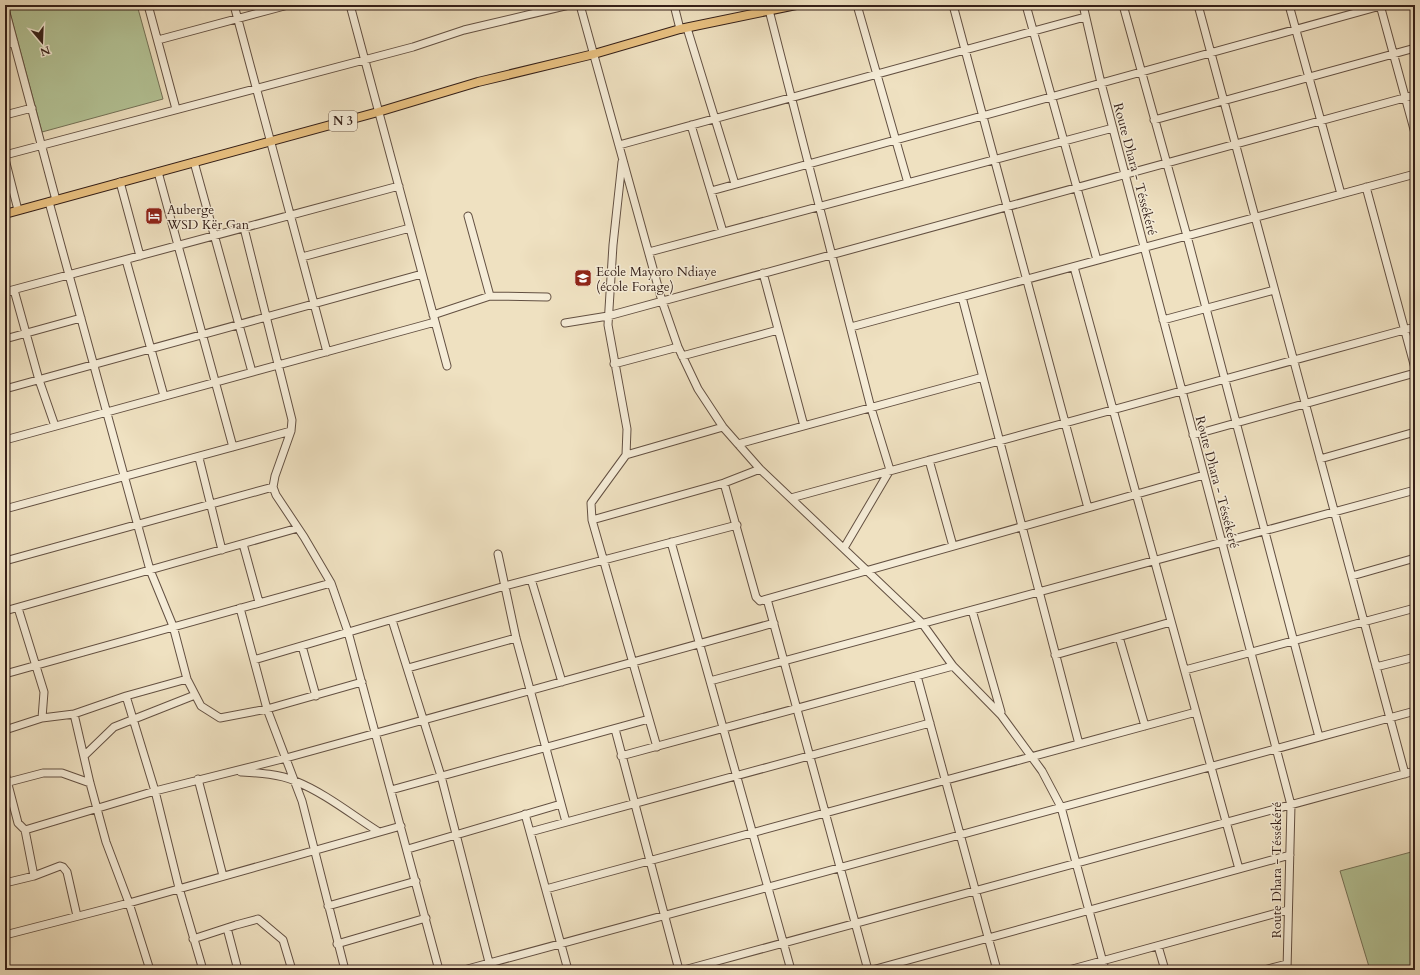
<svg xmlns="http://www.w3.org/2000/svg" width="1420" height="975" viewBox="0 0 1420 975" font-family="Cardo,serif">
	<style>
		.green { fill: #b4c497; stroke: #747258 }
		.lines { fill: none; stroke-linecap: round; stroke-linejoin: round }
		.minor-casing { stroke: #635042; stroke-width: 9 }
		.major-casing { stroke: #341f18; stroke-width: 10 }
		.minor { stroke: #f5ecd7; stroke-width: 7 }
		.major { stroke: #e8c080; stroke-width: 8 }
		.labels { text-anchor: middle; stroke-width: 3; stroke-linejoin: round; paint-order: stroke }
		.shield { fill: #f5ecd7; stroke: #6e5c51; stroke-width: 1 }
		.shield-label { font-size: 12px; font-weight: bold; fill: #341f18 }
		.street-label { font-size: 13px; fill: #341f18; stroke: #f5ecd7 }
		.poi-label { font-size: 13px; fill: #341f18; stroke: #f5ecd7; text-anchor: start }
	</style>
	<rect width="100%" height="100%" fill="#efe1c1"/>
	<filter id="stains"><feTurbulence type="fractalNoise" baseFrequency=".005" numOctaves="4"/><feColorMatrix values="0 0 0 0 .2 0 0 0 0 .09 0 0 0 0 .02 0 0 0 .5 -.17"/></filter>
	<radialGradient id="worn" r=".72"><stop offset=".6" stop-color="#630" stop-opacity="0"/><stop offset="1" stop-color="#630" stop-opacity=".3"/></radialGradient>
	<path class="green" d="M 8,5 L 137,5 L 163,99 L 42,132 Z
		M 1415,851 L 1415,970 L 1370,970 L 1340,871 Z"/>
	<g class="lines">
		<defs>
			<path id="minor" d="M 148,5 L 176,109
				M 234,5 L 327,352
				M 350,5 L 447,366
				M 580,5 L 662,301 L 678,347 L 698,389 L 723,427 L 760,469 L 922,623 L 953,666 L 1001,715 L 1042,771 L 1061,807 L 1105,970
				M 674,5 L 680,29
				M 857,5 L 908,183
				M 953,5 L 1088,508
				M 1026,5 L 1097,260
				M 1083,5 L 1101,83 L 1291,805 L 1287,970
				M 1123,5 L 1187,236 L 1319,737
				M 1198,5 L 1405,774
				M 1289,5 L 1341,194
				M 1380,5 L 1415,133
				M 5,9 L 56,200
				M 769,10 L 871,408 L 890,470 L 844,548
				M 687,28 L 735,184
				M 158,40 L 288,5
				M 5,44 L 14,42
				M 5,115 L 32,108
				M 1154,120 L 1415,48
				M 691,125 L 723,232
				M 619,145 L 1085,17
				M 5,155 L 413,47 L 464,30 L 569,5
				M 5,159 L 18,210
				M 194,162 L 252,372
				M 622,162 L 613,245 L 608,325 L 627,429 L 626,455 L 591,503 L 592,520 L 657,747
				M 158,172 L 233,447
				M 120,182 L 140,256
				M 1366,187 L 1415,368
				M 711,191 L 1384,5
				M 49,202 L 150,570 L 173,626 L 187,679 L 201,706 L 220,718 L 267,709 L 362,682
				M 468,216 L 490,296
				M 244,228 L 292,420 L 291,431 L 275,476 L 273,487 L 276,495 L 304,537 L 331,583 L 348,632 L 439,970
				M 649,252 L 1113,128
				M 302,257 L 410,228
				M 126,260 L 164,396
				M 1074,267 L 1239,869
				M 763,273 L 804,426
				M 14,290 L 39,380 L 55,426
				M 5,292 L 399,186
				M 962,297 L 1079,744
				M 433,315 L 490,296 L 547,297
				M 1163,320 L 1274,290
				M 565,323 L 608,316 L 1415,95
				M 851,327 L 1415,174
				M 5,339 L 81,318
				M 682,356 L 778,330
				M 614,364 L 678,347
				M 5,389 L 422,274
				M 1193,435 L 1415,373
				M 5,440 L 435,322
				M 738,444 L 983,377
				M 626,455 L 723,427
				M 199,458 L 222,550
				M 1320,459 L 1415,432
				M 929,460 L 953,546
				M 724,483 L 756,597 L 760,601 L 1204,475
				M 791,498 L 1415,327
				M 5,509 L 291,431
				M 592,520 L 724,483 L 760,469
				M 671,542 L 791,970
				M 243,544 L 259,602
				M 498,554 L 516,638 L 566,822
				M 5,561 L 273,487
				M 1352,576 L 1415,558
				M 531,579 L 562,682
				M 767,599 L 868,970
				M 18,608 L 44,692 L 42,718
				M 240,608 L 267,709 L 302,801 L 345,970
				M 972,610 L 1001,712
				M 5,611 L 298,528
				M 392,620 L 441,776 L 491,970
				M 1119,637 L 1145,726
				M 302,646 L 316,696
				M 1055,655 L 1171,622
				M 254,660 L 505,586 L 737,525
				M 1376,667 L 1415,657
				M 408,668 L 516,638
				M 1185,670 L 1415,608
				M 5,674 L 331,583
				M 917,676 L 997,970
				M 710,681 L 1415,490
				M 126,696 L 155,791 L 179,888 L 203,970
				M 74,714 L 90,783 L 106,842 L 129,903 L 150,970
				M 615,729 L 679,970
				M 5,730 L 42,718 L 74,714 L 126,696 L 187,679
				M 84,756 L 114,727 L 195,695
				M 621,756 L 953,666
				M 241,772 C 259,773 279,774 295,781 C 325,793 352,815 379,832
				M 5,773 L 18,823 L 25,830 L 155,791 L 286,758 L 774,623
				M 198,779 L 223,876
				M 5,783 L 43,773 L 62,773 L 90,783
				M 391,790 L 649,719
				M 525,814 L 568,970
				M 530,832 L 930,723
				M 408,849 L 561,804
				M 34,876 L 60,866 L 63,867 L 67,872 L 77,916
				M 5,883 L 34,876 L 25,830
				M 546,889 L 1196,712
				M 328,906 L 416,881
				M 227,928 L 238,970
				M 5,935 L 129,903 L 401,826
				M 193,939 L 236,925 L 258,919 L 283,940 L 292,970
				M 337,944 L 426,918
				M 1158,946 L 1165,970
				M 464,970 L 1415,711
				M 684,970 L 1415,771
				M 872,970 L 1290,855
				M 1069,970 L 1288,910
				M 1264,970 L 1287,964"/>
			<path id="major" d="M 5,214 L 378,112 L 478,82 L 594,54 L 680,29 L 796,5"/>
		</defs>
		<use href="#minor" class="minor-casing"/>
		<use href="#major" class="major-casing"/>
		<use href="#minor" class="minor"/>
		<use href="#major" class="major"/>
	</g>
	<defs>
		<symbol id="hotel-square" viewBox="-11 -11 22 22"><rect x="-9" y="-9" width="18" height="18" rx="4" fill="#8f2418" stroke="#f5ecd7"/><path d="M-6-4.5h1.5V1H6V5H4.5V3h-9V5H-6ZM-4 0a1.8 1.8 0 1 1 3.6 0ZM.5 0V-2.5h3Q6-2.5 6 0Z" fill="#fff"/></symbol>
		<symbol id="school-square" viewBox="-11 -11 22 22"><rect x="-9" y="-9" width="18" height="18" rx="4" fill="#8f2418" stroke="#f5ecd7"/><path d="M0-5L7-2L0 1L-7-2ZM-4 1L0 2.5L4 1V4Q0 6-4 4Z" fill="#fff"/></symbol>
	</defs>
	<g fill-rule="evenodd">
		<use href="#hotel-square" x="144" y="206" width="20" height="20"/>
		<use href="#school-square" x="573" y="268" width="20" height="20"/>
	</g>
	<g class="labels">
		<rect class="shield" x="329" y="111" width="28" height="20" rx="3"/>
		<g class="shield-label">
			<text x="343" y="125">N 3</text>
		</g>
		<g class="street-label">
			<text transform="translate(1136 169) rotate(75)" y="5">Route Dhara - Téssékéré</text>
			<text transform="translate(1218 482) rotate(75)" y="5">Route Dhara - Téssékéré</text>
			<text transform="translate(1276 870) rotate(-90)" y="5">Route Dhara - Téssékéré</text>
		</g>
		<g class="poi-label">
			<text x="167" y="214">Auberge<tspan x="167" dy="15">WSD Kër Gan</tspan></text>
			<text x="596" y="276">Ecole Mayoro Ndiaye<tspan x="596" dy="15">(école Forage)</tspan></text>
		</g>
	</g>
	<rect width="1420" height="975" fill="none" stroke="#efe1c1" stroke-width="20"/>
	<rect x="6" y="6" width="1408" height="963" fill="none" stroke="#341f18" stroke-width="2"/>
	<rect x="10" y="10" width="1400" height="955" fill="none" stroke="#341f18"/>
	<g transform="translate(42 42) rotate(161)" stroke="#f5ecd7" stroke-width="3" paint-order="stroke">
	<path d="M0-3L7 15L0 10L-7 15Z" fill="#341f18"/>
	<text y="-6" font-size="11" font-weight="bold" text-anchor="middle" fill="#341f18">N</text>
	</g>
	<rect width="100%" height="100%" filter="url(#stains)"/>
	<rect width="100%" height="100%" fill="url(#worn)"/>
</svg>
